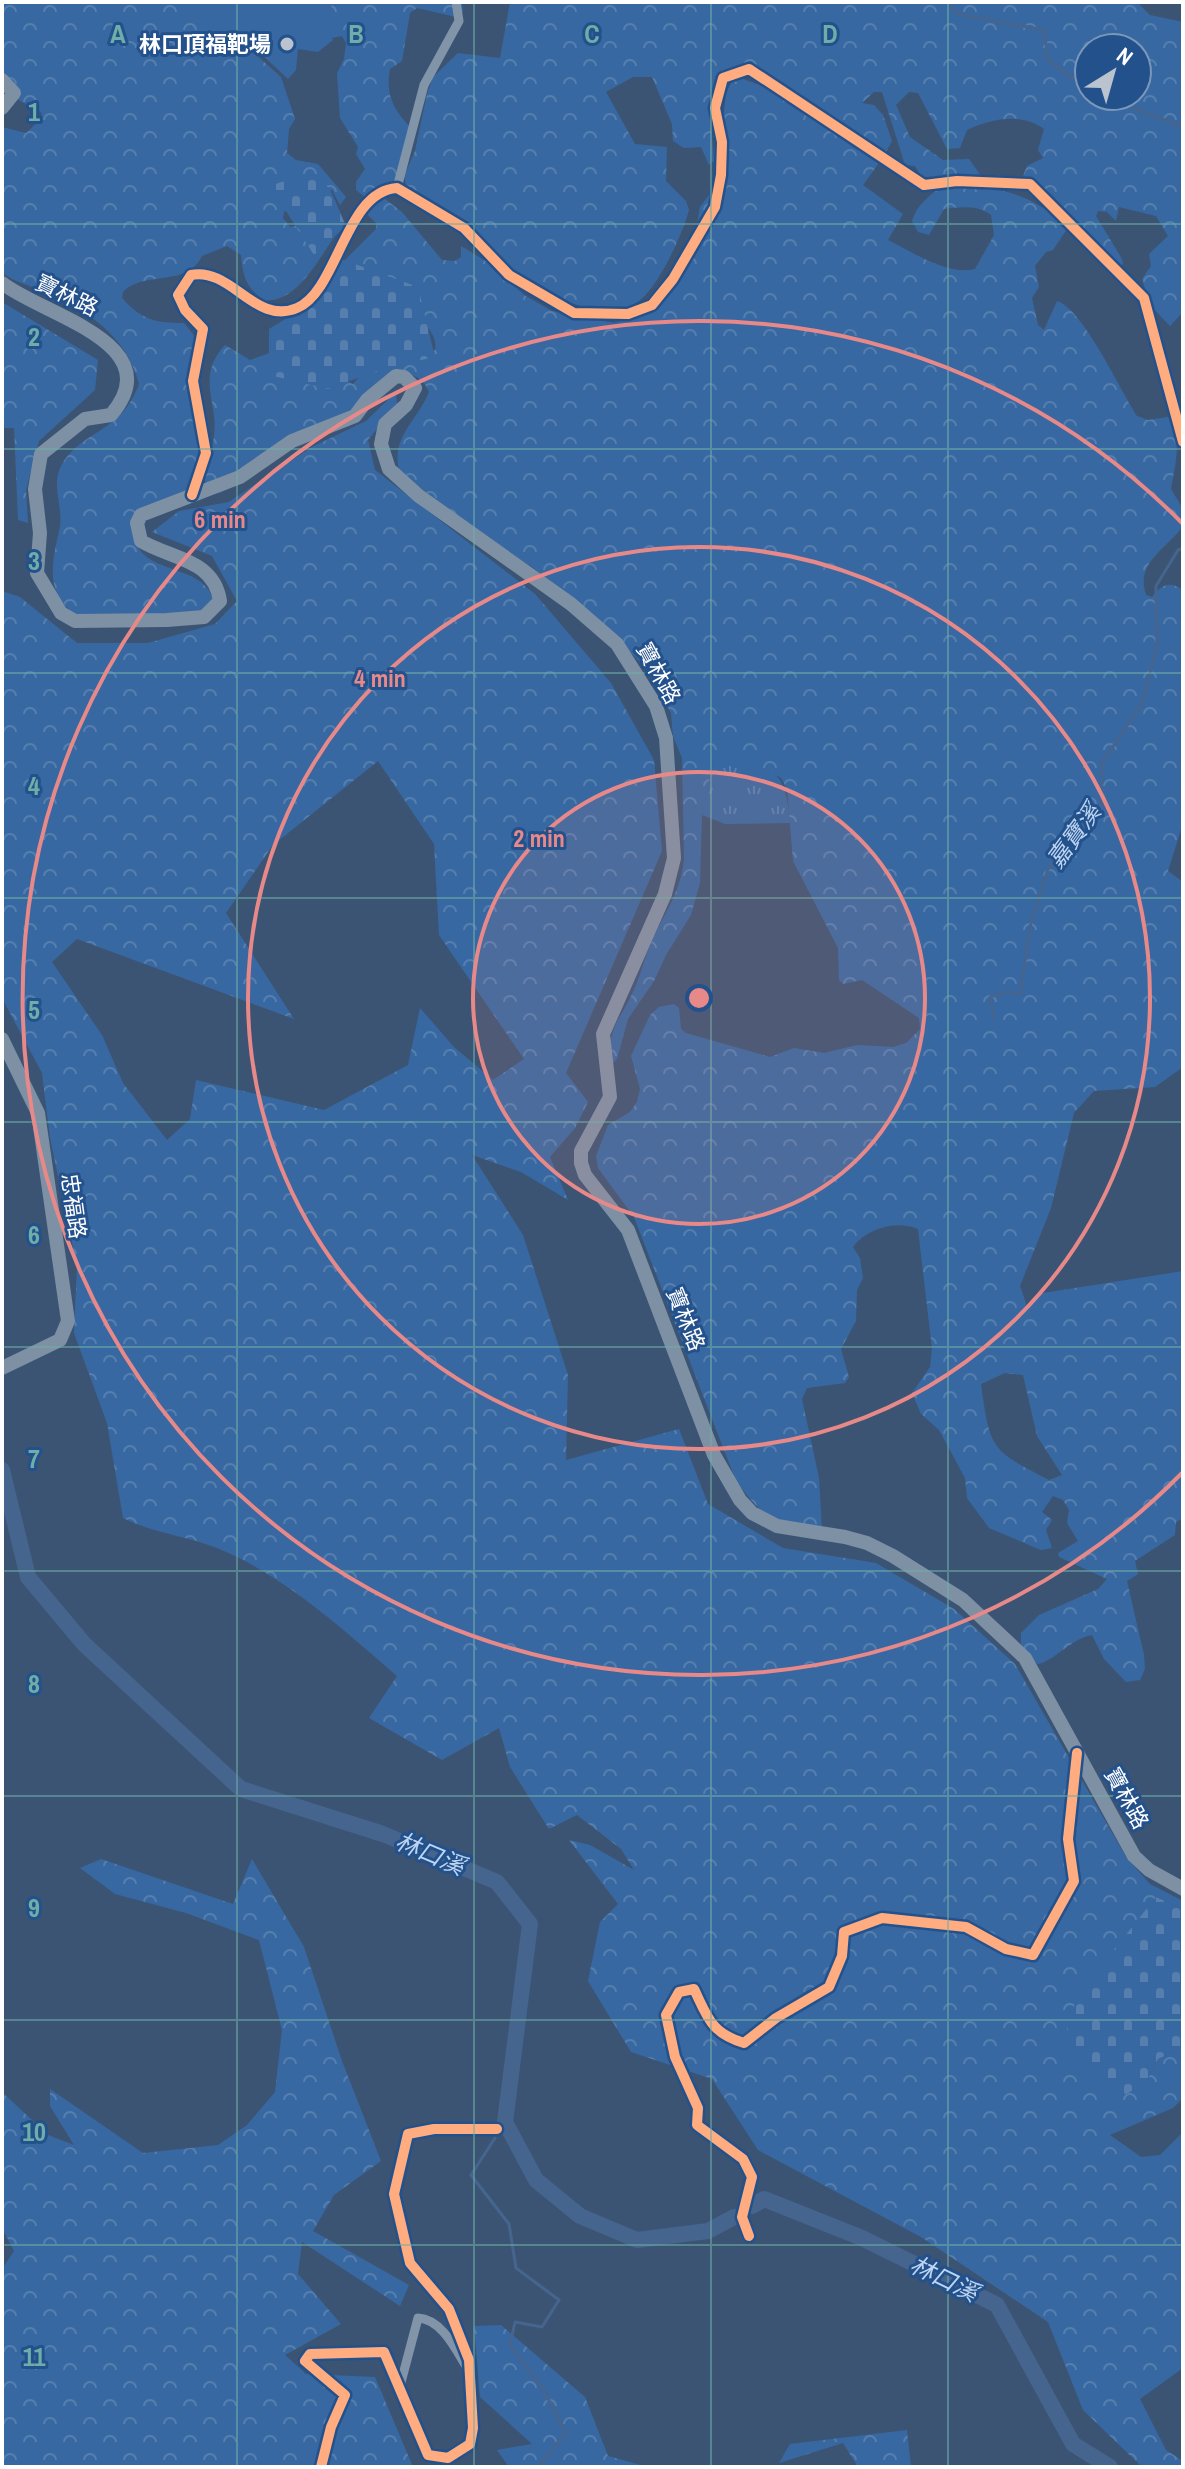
<svg xmlns="http://www.w3.org/2000/svg" width="1185" height="2469" viewBox="0 0 1185 2469" font-family="'Archivo Narrow','Noto Sans TC',sans-serif">
	<style>
		.grass { fill: url(#grass-tufts) }
		.forest { fill: url(#forest-crowns); fill-rule: evenodd }
		.cemetery { fill: url(#cemetery-stones) }
		.pitch { fill: #3868a1 }
		.lines { fill: none; stroke-linecap: round; stroke-linejoin: round }
		.stream { stroke: #46658e; stroke-width: 3 }
		.river { stroke: #46658e; stroke-width: 16 }
		.street { stroke: #8294a8; stroke-width: 9 }
		.secondary { stroke: #7d90a4; stroke-width: 14 }
		.cycleway-casing { stroke: #23518c; stroke-width: 15 }
		.cycleway { stroke: #ffac80; stroke-width: 10 }
		.grid { fill: none; stroke: #6fada8; stroke-width: 2; stroke-opacity: 0.55 }
		.ring { fill: none; stroke: #e88989; stroke-width: 4 }
		.poi-dot { fill: #bac3ce; stroke: #23518c; stroke-width: 3 }
		.labels { text-anchor: middle; stroke-width: 6; stroke-linejoin: round; paint-order: stroke }
		.poi-label { font-size: 22px; font-weight: bold; fill: #fff; stroke: #23518c; text-anchor: end }
		.street-label { font-size: 22px; fill: #fff; stroke: #23518c }
		.water-label { font-size: 24px; font-style: italic; fill: #bdd5f2; stroke: #23518c }
		.grid-label { font-size: 26px; text-anchor: middle; font-weight: bold; fill: #6fada8; stroke: #23518c; stroke-width: 6; stroke-linejoin: round; paint-order: stroke }
		.centre { fill: #e88989; stroke: #23518c; stroke-width: 4 }
		.ring-label { font-size: 24px; text-anchor: middle; font-weight: bold; fill: #e88989; stroke: #23518c; stroke-width: 6; stroke-linejoin: round; paint-order: stroke }
	</style>
	<defs>
		<pattern id="grass-tufts" width="24" height="20" patternUnits="userSpaceOnUse" patternTransform="scale(2)"><rect width="24" height="20" fill="#3868a1"/><path d="M3 7l-1-3M5 7V3M7 7l1-3M15 17l-1-3M17 17v-4M19 17l1-3" fill="none" stroke="#567faf"/></pattern>
		<pattern id="forest-crowns" width="20" height="18" patternUnits="userSpaceOnUse" patternTransform="scale(2)"><rect width="20" height="18" fill="#3868a1"/><path d="M2 6a3 3 0 1 1 6 0M12 15a3 3 0 1 1 6 0" fill="none" stroke="#567faf"/></pattern>
		<pattern id="cemetery-stones" width="16" height="16" patternUnits="userSpaceOnUse" patternTransform="scale(2)"><rect width="16" height="16" fill="#3868a1"/><path d="M2 7V4a2 2 0 0 1 4 0v3zM10 15v-3a2 2 0 0 1 4 0v3z" fill="#567faf"/></pattern>
	</defs>
	<rect width="100%" height="100%" fill="#3b5474"/>
	<path class="grass" d="M 724,757 C 775,771 785,766 790,823 L 725,824 L 702,815 L 713,763 L 717,758 Z"/>
	<path class="forest" d="M 2,2 L 174,2 L 245,45 L 281,77 L 295,119 L 289,129 L 287,153 L 296,160 L 318,164 L 346,197 L 340,205 L 332,190 L 327,191 L 284,212 L 283,218 L 290,227 L 306,223 L 335,236 C 319,258 296,305 263,300 C 246,286 243,277 241,255 L 227,246 L 202,256 C 187,288 144,270 123,292 L 122,298 C 142,320 155,323 184,323 L 199,342 L 195,419 L 201,442 L 193,484 L 184,498 L 147,513 L 134,538 C 144,576 202,563 213,599 L 204,613 C 185,614 93,623 82,618 C 65,611 53,592 53,575 C 52,558 57,542 60,526 C 63,507 51,485 61,466 C 82,429 121,434 139,384 C 127,336 86,309 43,291 C 28,285 15,282 2,273 L 2,127 L 26,133 L 42,118 L 41,112 L 2,91 Z
		M 321,2 L 462,2 L 463,12 L 456,17 L 417,8 L 410,13 L 402,61 L 390,69 C 385,95 394,111 412,129 L 397,182 L 366,198 L 356,190 L 356,182 L 365,169 L 356,154 L 358,147 L 340,118 L 337,73 L 344,59 L 346,43 L 342,36 L 327,39 Z
		M 510,2 L 1137,2 L 1150,15 L 1183,22 L 1183,312 L 1170,326 L 1151,306 L 1142,279 L 1151,266 L 1149,254 L 1168,236 L 1156,216 L 1119,207 L 1116,221 L 1107,212 L 1098,211 L 1096,216 L 1122,259 L 1123,264 L 1119,266 L 1051,194 L 1023,176 L 1027,166 L 1043,158 L 1038,150 L 1044,129 C 1022,112 990,119 967,130 L 960,148 L 947,149 L 918,93 L 909,92 L 896,105 L 910,137 L 943,160 L 969,159 L 981,176 L 924,181 L 915,166 L 905,165 L 882,92 L 874,92 L 862,103 L 874,105 L 883,115 L 892,141 L 886,152 L 750,66 C 696,71 712,120 714,161 L 709,165 L 701,147 L 684,148 L 673,141 L 672,124 L 652,77 L 633,77 L 606,92 L 635,144 L 667,147 L 666,181 L 686,201 L 689,210 C 683,233 656,294 634,304 C 569,337 455,226 407,189 L 404,176 L 415,151 L 427,94 L 433,77 L 458,53 L 500,58 ZM 1089,48 L 1137,48 L 1137,96 L 1089,96 Z
		M 740,78 L 771,89 L 879,163 L 863,185 L 903,214 L 888,240 C 912,252 948,276 975,269 L 994,235 L 991,215 C 976,205 962,207 944,209 L 929,235 L 918,232 L 912,221 C 916,206 928,197 940,187 C 1000,189 1015,186 1065,223 L 1067,229 L 1053,250 L 1046,252 L 1035,266 L 1039,287 L 1032,298 L 1038,325 L 1044,330 L 1057,301 C 1083,309 1120,390 1137,416 L 1148,420 L 1168,417 C 1183,439 1175,465 1171,489 L 1183,509 L 1183,526 C 1166,550 1135,562 1146,595 L 1152,597 C 1163,584 1169,581 1183,590 L 1183,823 L 1168,871 L 1183,882 L 1183,1067 L 1155,1087 L 1094,1091 L 1074,1113 L 1051,1208 L 1020,1286 L 1027,1306 L 1043,1293 L 1183,1271 L 1183,1518 L 1176,1522 L 1175,1535 L 1135,1561 L 1138,1574 L 1127,1581 L 1144,1655 L 1145,1669 L 1140,1680 L 1126,1682 L 1104,1659 L 1092,1635 C 1070,1639 1052,1663 1037,1664 L 1021,1645 L 1021,1633 L 1039,1615 L 1098,1589 L 1107,1579 L 1059,1557 L 1058,1553 L 1078,1541 L 1067,1523 L 1069,1510 L 1063,1500 L 1053,1496 L 1042,1512 L 1052,1520 L 1046,1530 L 1052,1548 L 1041,1550 L 989,1528 L 967,1498 L 965,1478 L 939,1430 L 921,1414 L 912,1393 L 930,1367 L 932,1349 L 918,1229 C 897,1220 867,1228 853,1247 L 860,1258 L 863,1278 L 857,1290 L 856,1321 L 841,1349 L 849,1377 L 845,1383 L 807,1388 L 802,1399 L 819,1478 L 822,1531 C 772,1522 768,1523 736,1481 L 634,1217 L 598,1168 L 596,1156 L 608,1125 L 630,1112 L 637,1102 L 640,1089 L 631,1056 L 650,1015 L 659,1007 L 674,1004 L 679,1008 L 681,1029 L 686,1033 L 770,1057 L 794,1048 L 824,1053 L 857,1045 L 893,1047 L 906,1043 L 920,1029 L 919,1018 L 862,980 L 843,984 L 839,980 L 838,948 L 793,861 L 787,789 L 781,778 L 763,768 L 717,758 L 713,763 L 702,815 L 700,883 L 691,915 L 666,955 L 654,981 L 628,1019 L 617,1059 L 613,1063 C 605,1029 620,1021 632,994 C 640,978 643,962 650,946 C 662,915 680,897 684,859 L 682,758 L 673,736 L 671,713 L 644,666 L 593,614 L 532,567 L 462,523 L 399,469 C 391,437 418,420 429,392 C 424,380 417,375 405,374 L 344,416 L 220,493 L 211,492 L 205,486 C 205,468 212,453 214,436 C 219,404 195,377 225,345 L 250,360 L 278,350 L 353,384 L 372,362 L 399,354 L 413,362 L 435,350 C 443,318 360,281 337,268 L 376,229 L 376,223 L 367,214 L 380,195 L 402,212 L 442,260 L 455,261 L 461,257 L 461,246 L 489,263 L 524,295 L 552,311 L 614,323 L 634,317 L 645,310 L 696,231 L 700,207 L 716,186 L 726,93 L 732,81 ZM 1005,1373 L 1023,1375 L 1037,1436 L 1062,1475 L 1049,1480 C 991,1450 990,1450 981,1384 Z
		M 2,302 L 98,360 L 95,390 L 39,441 L 26,490 L 28,523 L 18,520 L 14,428 L 2,428 Z
		M 396,392 L 397,404 L 368,440 L 375,470 L 535,594 L 611,683 L 654,760 L 662,851 L 566,1073 L 588,1102 L 575,1128 L 550,1157 L 568,1200 L 521,1172 L 472,1155 L 523,1235 L 568,1375 L 566,1460 L 679,1429 L 708,1504 L 783,1548 L 876,1563 L 954,1609 L 1015,1664 L 1126,1857 L 1150,1884 L 1183,1901 L 1183,1909 L 1156,1897 L 1145,2084 L 1158,2059 L 1183,2048 L 1183,2098 L 1173,2108 L 1110,2135 L 1141,2157 L 1160,2155 L 1183,2132 L 1183,2368 L 1140,2399 L 1166,2450 L 1183,2461 L 1183,2467 L 1142,2467 L 1083,2410 L 1048,2322 L 921,2237 L 758,2150 L 712,2079 L 631,2052 L 588,1981 L 600,1922 L 618,1904 L 569,1840 L 590,1845 L 634,1870 L 621,1849 L 577,1815 L 549,1829 L 510,1767 L 499,1728 L 442,1760 L 369,1718 L 397,1676 C 344,1630 284,1575 217,1548 C 186,1536 153,1533 123,1518 L 107,1423 L 74,1333 L 77,1266 L 50,1138 L 42,1073 L 2,998 L 2,591 L 20,597 L 77,643 L 148,643 L 215,624 L 237,601 L 212,556 L 152,532 L 179,511 L 229,502 L 312,447 L 366,421 ZM 378,761 L 434,844 L 439,935 L 524,1059 L 493,1080 L 454,1047 L 420,1008 L 408,1065 L 324,1110 L 196,1080 L 190,1119 L 167,1140 L 123,1083 L 102,1035 L 52,962 L 77,939 L 294,1019 L 226,913 L 273,845 Z
		M 101,1859 L 233,1904 L 252,1859 L 304,1947 L 342,2061 L 381,2161 L 334,2195 L 313,2231 L 409,2285 L 400,2306 L 302,2242 L 298,2274 L 341,2324 L 285,2355 L 306,2374 L 375,2377 L 413,2467 L 2,2467 L 2,2269 L 14,2251 L 2,2228 L 2,2092 L 48,2135 L 74,2145 L 50,2106 L 50,2089 L 143,2153 L 218,2145 L 247,2125 L 275,2092 L 282,2030 L 259,1940 L 186,1913 L 115,1894 L 80,1868 Z
		M 501,2325 L 585,2397 L 608,2456 L 648,2467 L 509,2467 L 497,2450 L 532,2444 L 480,2397 L 474,2326 Z
		M 907,2430 L 911,2467 L 858,2467 L 843,2443 L 779,2463 L 790,2444 Z"/>
	<path class="cemetery" d="M 310,172 L 330,189 L 346,226 L 314,255 L 270,186 Z
		M 341,259 L 418,287 L 435,357 L 382,369 L 328,389 L 269,375 L 269,329 L 297,312 Z
		M 1156,1897 L 1183,1909 L 1183,2048 L 1158,2059 L 1145,2084 L 1126,2094 L 1092,2077 L 1062,2047 L 1077,1996 Z"/>
	<path class="pitch" d="M 167,2 L 332,2 L 328,27 L 333,40 L 318,52 L 298,49 L 296,70 L 288,79 L 258,51 Z"/>
	<g class="lines">
		<path class="stream" d="M 949,2 L 957,14 L 1044,30 L 1048,60 L 1089,90
			M 1102,96 L 1183,127
			M 994,1019 L 990,997 L 1005,992 L 1020,994 L 1031,922 L 1048,869 L 1101,806 L 1102,763 L 1143,702 L 1157,645 L 1156,586 L 1178,550 L 1183,548
			M 504,2124 L 505,2122
			M 495,2138 L 471,2175 L 509,2224 L 516,2268 L 559,2300 L 542,2327 L 515,2322 L 510,2345 L 543,2389 L 566,2433 L 538,2467"/>
		<path class="river" d="M 2,1470 L 28,1577 L 84,1644 L 241,1789 L 383,1834 L 497,1882 L 530,1924 L 505,2122 L 536,2180 L 580,2216 L 637,2240 L 708,2231 L 734,2217
			M 752,2206 L 764,2199 L 862,2238 L 997,2305 L 1073,2444 L 1110,2467"/>
		<path class="street" d="M 397,188 L 424,85 L 459,21 L 456,2
			M 749,2236 L 742,2217 L 752,2177 L 743,2159 L 697,2125 L 698,2108 L 675,2057 L 666,2015 L 679,1992 L 694,1989 C 708,2018 711,2033 744,2043 L 776,2018 L 829,1987 L 842,1956 L 844,1932 L 882,1918 L 966,1927 L 1006,1949 L 1033,1955 L 1074,1881 L 1068,1839 L 1077,1755
			M 400,2386 L 418,2318 C 441,2319 455,2348 466,2366
			M 321,2467 L 331,2427 L 345,2395 L 305,2361 L 310,2354 L 384,2352 L 428,2455 L 448,2458 L 470,2444 L 473,2428 L 469,2360 L 449,2309 L 410,2263 L 394,2194 L 408,2134 L 434,2129 L 497,2129"/>
		<path class="secondary" d="M 2,80 L 14,93 L 2,108
			M 2,283 C 42,315 172,343 111,415 L 85,419 L 41,454 L 35,489 L 40,533 L 37,573 L 61,613 L 75,621 L 167,620 L 204,617 L 220,601 C 214,559 171,559 141,541 L 137,523 L 141,515 L 240,477 L 292,441 L 355,416 L 367,400 L 396,376 L 404,377 L 415,388 L 406,405 L 385,424 L 381,444 L 389,469 L 419,496 L 571,604 L 617,644 L 656,706 L 666,738 L 674,858 L 665,894 L 603,1034 L 610,1097 L 581,1151 L 581,1163 L 585,1175 L 628,1230 L 714,1455 L 740,1500 L 752,1513 L 777,1526 L 845,1537 L 867,1543 L 893,1556 L 963,1600 L 1025,1658 L 1134,1856 L 1149,1870 L 1183,1889
			M 192,495 L 206,453 L 193,381 L 203,329 L 185,310 L 178,295 L 191,275 C 232,267 255,326 297,308 C 338,291 345,191 397,188 L 464,228 L 509,275 L 574,313 L 628,314 L 652,305 L 673,279 L 715,207 L 721,175 L 722,142 L 715,108 L 723,78 L 749,69 L 924,185 L 957,181 L 1030,184 L 1144,298 L 1183,442
			M 2,1039 L 38,1113 L 68,1321 L 60,1340 L 2,1368"/>
		<defs>
			<path id="cycleway" d="M 192,495 L 206,453 L 193,381 L 203,329 L 185,310 L 178,295 L 191,275 C 232,267 255,326 297,308 C 338,291 345,191 397,188 L 464,228 L 509,275 L 574,313 L 628,314 L 652,305 L 673,279 L 715,207 L 721,175 L 722,142 L 715,108 L 723,78 L 749,69 L 924,185 L 957,181 L 1030,184 L 1144,298 L 1183,442
				M 749,2236 L 742,2217 L 752,2177 L 743,2159 L 697,2125 L 698,2108 L 675,2057 L 666,2015 L 679,1992 L 694,1989 C 708,2018 711,2033 744,2043 L 776,2018 L 829,1987 L 842,1956 L 844,1932 L 882,1918 L 966,1927 L 1006,1949 L 1033,1955 L 1074,1881 L 1068,1839 L 1077,1753
				M 321,2467 L 331,2427 L 345,2395 L 305,2361 L 310,2354 L 384,2352 L 428,2455 L 448,2458 L 470,2444 L 473,2428 L 469,2360 L 449,2309 L 410,2263 L 394,2194 L 408,2134 L 434,2129 L 497,2129"/>
		</defs>
		<use href="#cycleway" class="cycleway-casing"/>
		<use href="#cycleway" class="cycleway"/>
	</g>
	<path class="grid" d="M 237,2 L 237,2467M 474,2 L 474,2467M 711,2 L 711,2467M 948,2 L 948,2467M 2,224 L 1183,224M 2,449 L 1183,449M 2,673 L 1183,673M 2,898 L 1183,898M 2,1122 L 1183,1122M 2,1347 L 1183,1347M 2,1571 L 1183,1571M 2,1796 L 1183,1796M 2,2020 L 1183,2020M 2,2245 L 1183,2245"/>
	<circle cx="699" cy="998" r="226" fill="#e88989" fill-opacity=".12"/>
	<g class="ring">
		<circle cx="699" cy="998" r="226"/>
		<circle cx="699" cy="998" r="451"/>
		<path d="M1182 1473A677 677 0 1 1 1182 523"/>
	</g>
	<circle class="poi-dot" cx="287" cy="44" r="8"/>
	<g class="labels">
		<g class="poi-label">
			<text x="271" y="52">林口頂福靶場</text>
		</g>
		<g class="street-label">
			<text transform="translate(67 295) rotate(26)" y="8">寶林路</text>
			<text transform="translate(659 673) rotate(61)" y="8">寶林路</text>
			<text transform="translate(74 1206) rotate(82)" y="8">忠福路</text>
			<text transform="translate(686 1319) rotate(68)" y="8">寶林路</text>
			<text transform="translate(1127 1798) rotate(61)" y="8">寶林路</text>
		</g>
		<g class="water-label">
			<text transform="translate(1074 836) rotate(-54)" y="8">嘉寶溪</text>
			<text transform="translate(430 1854) rotate(23)" y="8">林口溪</text>
			<text transform="translate(944 2279) rotate(26)" y="8">林口溪</text>
		</g>
	</g>
	<g class="grid-label">
		<text x="118" y="43">A</text>
		<text x="356" y="43">B</text>
		<text x="592" y="43">C</text>
		<text x="830" y="43">D</text>
		<text x="34" y="121">1</text>
		<text x="34" y="346">2</text>
		<text x="34" y="570">3</text>
		<text x="34" y="795">4</text>
		<text x="34" y="1019">5</text>
		<text x="34" y="1244">6</text>
		<text x="34" y="1468">7</text>
		<text x="34" y="1693">8</text>
		<text x="34" y="1917">9</text>
		<text x="34" y="2141">10</text>
		<text x="34" y="2366">11</text>
	</g>
	<circle cx="699" cy="998" r="12" class="centre"/>
	<g class="ring-label">
		<text x="220" y="528">6 min</text>
		<text x="380" y="687">4 min</text>
		<text x="539" y="847">2 min</text>
	</g>
	<rect width="1185" height="2469" fill="none" stroke="#ffffff" stroke-width="8"/>
	<g transform="translate(1113 72) rotate(37)"><circle r="38" fill="#23518c" stroke="#7b97ba" stroke-width="2"/>
	<path d="M0-6L14 30L0 20L-14 30Z" fill="#bac3ce"/>
	<text y="-12" font-size="22" font-weight="bold" text-anchor="middle" fill="#ffffff">N</text>
	</g>
</svg>
